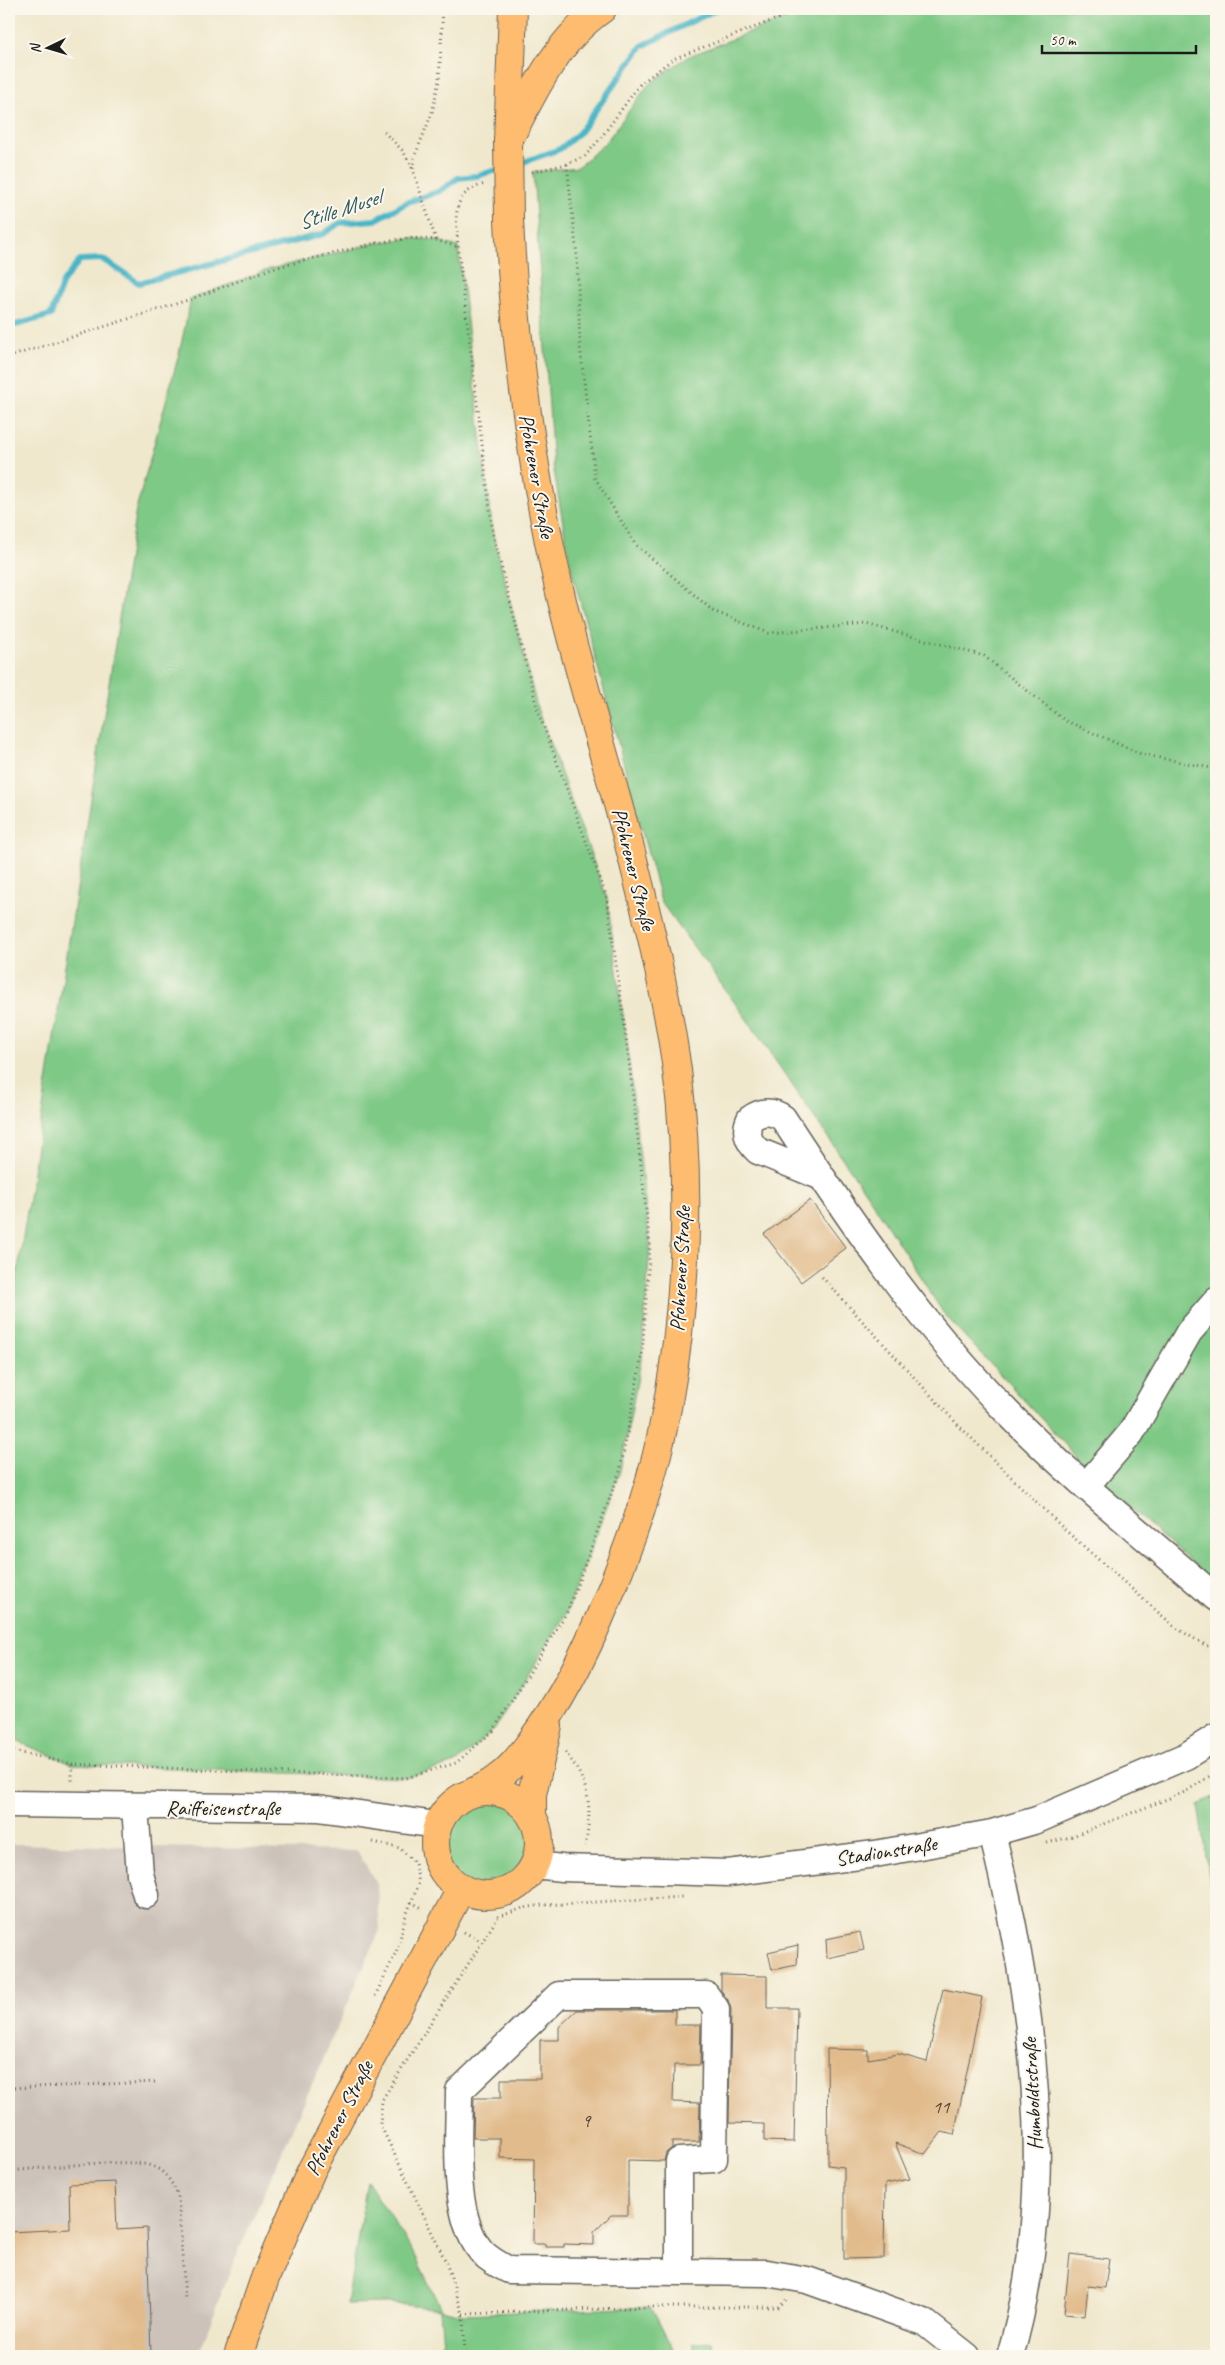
<svg xmlns="http://www.w3.org/2000/svg" width="1225" height="2365" viewBox="0 0 1225 2365" font-family="Caveat,sans-serif">
	<style>
		.industrial { fill: #ccc2b9 }
		.green { fill: #7fc986; stroke: #4e7251 }
		.lines { fill: none; stroke-linecap: round; stroke-linejoin: round }
		.stream { stroke: #4ab6c7; stroke-width: 6 }
		.building { fill: #e1bb8c }
		.minor-casing { stroke: #66635a; stroke-width: 29 }
		.major-casing { stroke: #66635a; stroke-width: 30 }
		.highway-casing { stroke: #66635a; stroke-width: 30 }
		.path { stroke: #66635a; stroke-width: 3; stroke-dasharray: 1 4; stroke-linecap: butt }
		.minor { stroke: #fff; stroke-width: 26 }
		.major { stroke: #fdbc6f; stroke-width: 28 }
		.highway { stroke: #fdbc6f; stroke-width: 28 }
		.major-bridge-casing { stroke: #66635a; stroke-width: 30; stroke-linecap: butt }
		.major-bridge { stroke: #fdbc6f; stroke-width: 28 }
		.labels { text-anchor: middle; stroke-width: 4; stroke-linejoin: round; paint-order: stroke }
		.number-label { font-size: 19px; fill: #4d4438 }
		.street-label { font-size: 21px; fill: #1c1c1c; stroke: #fbf7ec }
		.water-label { font-size: 22px; font-style: italic; fill: #2e5a60; stroke: #fbf7ec }
	</style>
	<rect width="100%" height="100%" fill="#fbf7ec"/>
	<filter id="ink" filterUnits="userSpaceOnUse"><feTurbulence type="fractalNoise" baseFrequency=".02" numOctaves="2"/><feDisplacementMap in="SourceGraphic" scale="10" xChannelSelector="R" yChannelSelector="G"/><feConvolveMatrix kernelMatrix="1 2 1 2 8 2 1 2 1" color-interpolation-filters="sRGB"/></filter>
	<filter id="wash" filterUnits="userSpaceOnUse"><feTurbulence type="fractalNoise" baseFrequency=".0096" numOctaves="4" result="noise"/><feDisplacementMap in="SourceGraphic" scale="20" xChannelSelector="R" yChannelSelector="G"/><feGaussianBlur stdDeviation="1.12" result="paint"/><feColorMatrix in="noise" values="0 0 0 0 0 0 0 0 0 0 0 0 0 0 0 0 0 1.4 0 .05"/><feComposite in="paint" operator="in"/></filter>
	<g filter="url(#wash)">
		<rect width="100%" height="100%" fill="#f0e8cd"/>
		<path class="industrial" d="M 9,1844 L 357,1851 L 377,1884 L 380,1930 L 232,2266 L 198,2356 L 9,2356 Z"/>
		<path class="green" d="M 808,9 L 1216,9 L 1216,1583 L 1099,1481 L 944,1314 L 873,1203 L 751,1025 L 661,902 L 570,564 L 553,465 L 533,172 L 578,167 L 606,142 L 648,85 L 687,57 Z
			M 410,238 L 436,240 L 458,247 L 493,534 L 538,711 L 607,898 L 627,1044 L 650,1245 L 642,1355 L 620,1471 L 567,1612 L 493,1731 L 456,1763 L 406,1778 L 72,1764 L 9,1738 L 9,1327 L 136,510 L 179,354 L 191,299 L 270,269 L 376,243 Z
			M 1216,1797 L 1216,1921 L 1198,1805 Z
			M442 1842a45 45 0 1 1 90 0a45 45 0 1 1-90 0Z
			M 367,2181 L 412,2249 L 441,2309 L 463,2314 L 651,2307 L 676,2356 L 444,2356 L 440,2309 L 388,2303 L 347,2304 Z
			M 712,2342 L 713,2356 L 694,2356 L 694,2343 Z"/>
		<g class="lines">
			<path class="stream" d="M 515,165 L 560,149 L 579,133 L 642,46 L 717,9
				M 9,322 L 16,325 L 51,315 L 63,282 L 80,260 L 102,259 L 139,283 L 323,234 L 340,223 L 375,220 L 408,202 L 440,191 L 458,178 L 477,176 L 503,168"/>
		</g>
		<g id="blocks">
			<path class="building" d="M 810,1200 L 846,1248 L 801,1282 L 764,1234 Z
				M 860,1932 L 864,1950 L 827,1958 L 826,1939 Z
				M 798,1945 L 797,1965 L 772,1970 L 768,1952 Z
				M 721,1975 L 767,1976 L 767,2008 L 797,2008 L 794,2142 L 764,2141 L 764,2124 L 729,2123 L 731,2009 L 728,2000 L 721,1990 Z
				M 943,1989 L 982,1997 L 954,2135 L 942,2132 L 925,2154 L 895,2143 L 910,2179 L 885,2184 L 884,2258 L 844,2259 L 844,2167 L 828,2165 L 827,2049 L 868,2050 L 868,2059 L 899,2054 L 927,2062 Z
				M 577,2010 L 675,2010 L 675,2025 L 701,2025 L 700,2065 L 674,2065 L 673,2102 L 700,2103 L 699,2142 L 672,2142 L 672,2148 L 666,2153 L 664,2161 L 628,2160 L 628,2215 L 611,2215 L 594,2232 L 594,2245 L 564,2244 L 564,2247 L 545,2247 L 545,2244 L 533,2244 L 534,2159 L 500,2158 L 500,2138 L 473,2138 L 474,2098 L 501,2098 L 501,2079 L 540,2079 L 540,2040 L 559,2040 L 559,2027 Z
				M 115,2182 L 117,2230 L 147,2228 L 151,2356 L 9,2356 L 9,2232 L 70,2229 L 69,2184 Z
				M 1070,2254 L 1109,2259 L 1105,2288 L 1088,2286 L 1085,2316 L 1064,2314 Z"/>
		</g>
	</g>
	<g filter="url(#ink)">
		<use href="#blocks" fill-opacity="0" stroke="#66635a" stroke-width="1"/>
		<g class="lines">
			<defs>
				<path id="minor" d="M 822,1177 L 758,1151 C 748,1142 744,1131 750,1119 C 761,1111 772,1110 783,1118 C 850,1221 921,1324 1007,1412 C 1072,1479 1146,1537 1216,1598
					M 1086,1486 L 1131,1433 L 1189,1332 L 1216,1301
					M 9,1804 L 318,1808 L 436,1825
					M 135,1807 L 140,1874 L 146,1895
					M 992,1833 C 1034,1999 1059,2190 1010,2356
					M 535,1865 L 562,1868 L 728,1873 L 875,1854 L 992,1833 L 1037,1820 L 1186,1756 L 1216,1737
					M 679,2272 L 679,2161 L 714,2159 L 716,2009 L 706,1995 L 559,1995 L 459,2091 C 459,2136 451,2214 481,2251 C 489,2260 499,2265 509,2270 L 767,2273 L 807,2280 L 924,2322 L 967,2356"/>
				<path id="major" d="M 508,141 L 513,9
					M435 1843a52 52 0 1 1 104 0a52 52 0 1 1-104 0Z
					M 475,1791 C 482,1788 490,1784 496,1779 C 510,1770 520,1756 530,1743 C 561,1701 585,1654 605,1605 C 631,1542 655,1476 667,1408 C 687,1299 691,1181 677,1070 C 667,997 649,923 631,852 C 608,764 579,677 559,588 C 531,466 515,344 509,220
					M 532,1815 L 532,1794 L 548,1726
					M 238,2356 L 265,2278 L 311,2171 L 461,1889"/>
				<path id="highway" d="M 508,141 C 533,92 556,41 602,9"/>
			</defs>
			<use href="#minor" class="minor-casing"/>
			<use href="#major" class="major-casing"/>
			<use href="#highway" class="highway-casing"/>
			<path class="path" d="M 384,132 L 403,151 L 413,169
				M 567,164 L 577,256 L 580,346 L 595,478 L 635,544 L 713,611 L 769,633 L 866,624 L 984,656 L 1064,720 L 1141,754 L 1216,769
				M 532,172 L 567,164 L 585,156 L 600,139 L 640,84 L 673,59 L 802,9
				M 436,240 L 413,170 L 414,158 L 432,113 L 439,80 L 443,9
				M 9,357 L 191,299 L 270,269 L 376,243 L 410,238 L 436,240 L 458,247
				M 822,1277 L 958,1425 L 1064,1529 L 1176,1628 L 1207,1646 L 1216,1644
				M 9,1750 L 72,1764 L 72,1782
				M 565,1752 C 590,1783 593,1808 585,1846
				M 72,1764 L 406,1778 L 456,1763 L 493,1731 L 567,1612 L 620,1471 L 642,1355 L 650,1245 L 627,1044 L 607,898 L 538,711 L 493,534 L 458,247 C 456,217 450,193 485,184
				M 373,1842 L 400,1848 L 415,1863 L 419,1883 L 405,1918 L 398,1948 L 375,1996
				M 1047,1843 L 1070,1837 L 1185,1792 L 1216,1772
				M 411,1902 L 424,1909
				M 464,1932 L 481,1941
				M 9,2088 L 155,2082
				M 9,2171 C 38,2169 132,2156 154,2167 C 166,2172 173,2184 178,2196 L 185,2298
				M 463,2314 L 651,2307 L 778,2307 L 787,2299
				M 465,2356 L 463,2314 L 446,2262 L 380,2124 L 382,2100 L 498,1917 L 523,1908 L 543,1905 L 682,1897"/>
			<use href="#minor" class="minor"/>
			<use href="#major" class="major"/>
			<use href="#highway" class="highway"/>
			<defs>
				<path id="major-bridge" d="M 508,141 L 509,220"/>
			</defs>
			<use href="#major-bridge" class="major-bridge-casing"/>
			<use href="#major-bridge" class="major-bridge"/>
		</g>
	</g>
	<g class="labels">
		<g class="number-label">
			<text x="941" y="2113">11</text>
			<text x="586" y="2127">9</text>
		</g>
		<g class="street-label">
			<text transform="translate(537 476) rotate(80)" y="7">Pfohrener Straße</text>
			<text transform="translate(634 869) rotate(76)" y="7">Pfohrener Straße</text>
			<text transform="translate(680 1269) rotate(-87)" y="7">Pfohrener Straße</text>
			<text x="223" y="1815">Raiffeisenstraße</text>
			<text transform="translate(886 1851) rotate(-9)" y="7">Stadionstraße</text>
			<text transform="translate(1032 2094) rotate(-93)" y="7">Humboldtstraße</text>
			<text transform="translate(339 2118) rotate(-63)" y="7">Pfohrener Straße</text>
		</g>
		<g class="water-label">
			<text transform="translate(339 209) rotate(-18)" y="8">Stille Musel</text>
		</g>
	</g>
	<rect width="1225" height="2365" fill="none" stroke="#fbf7ec" stroke-width="30"/>
	<g transform="translate(48 48) rotate(265)" stroke="#fbf7ec" stroke-width="4" paint-order="stroke">
	<path d="M0-4L9 19L0 12L-9 19Z" fill="#1c1c1c"/>
	<text y="-8" font-size="14" font-weight="bold" text-anchor="middle" fill="#1c1c1c">N</text>
	</g>
	<path d="M1042 45v8h154v-8" fill="none" stroke="#1c1c1c" stroke-width="2.5"/>
	<text x="1050" y="45" font-size="15" fill="#1c1c1c" stroke="#fbf7ec" stroke-width="4" paint-order="stroke">50 m</text>
</svg>
